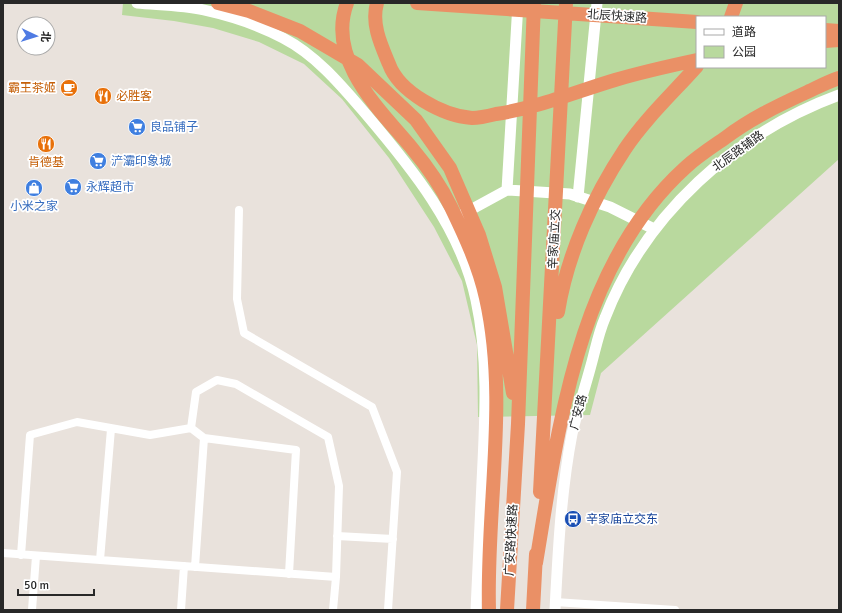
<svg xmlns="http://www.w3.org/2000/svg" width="842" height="613" viewBox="0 0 842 613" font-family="Signika,'Noto Sans SC',sans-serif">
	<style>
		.green { fill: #b9d99e; fill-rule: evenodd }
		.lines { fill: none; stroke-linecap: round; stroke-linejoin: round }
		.street { stroke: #fff; stroke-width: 8 }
		.secondary { stroke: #fff; stroke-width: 11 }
		.highway { stroke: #ea9066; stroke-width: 14 }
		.labels { text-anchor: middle; stroke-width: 3.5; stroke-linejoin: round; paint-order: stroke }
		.street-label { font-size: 12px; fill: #282828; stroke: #fff }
		.food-label { font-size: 12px; fill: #c56008; stroke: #fff; text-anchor: end }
		.shop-label { font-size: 12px; fill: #366cbe; stroke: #fff; text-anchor: start }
		.transit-label { font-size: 12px; fill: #164399; stroke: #fff; text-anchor: start }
	</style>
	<rect width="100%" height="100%" fill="#e9e2dc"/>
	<path class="green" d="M 123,3 L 839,3 L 839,159 L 601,373 L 590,415 L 478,417 L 477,345 L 462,281 L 434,227 L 389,158 L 342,99 L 304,64 L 259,42 L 213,28 L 174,21 L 122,15 ZM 697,17 L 825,17 L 825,67 L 697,67 Z"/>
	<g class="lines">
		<path class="street" d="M 239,210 L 237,299 L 244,333 L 372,407 L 397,472 L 388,610
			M 191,428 L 196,392 L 217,380 L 236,384 L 328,437 L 339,486 L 336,577
			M 337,536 L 393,539
			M 3,553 L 336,577 L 333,610
			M 21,555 L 30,435 L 77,422 L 150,435 L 191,428 L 204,438 L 296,450 L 289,574
			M 100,560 L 111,429
			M 195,567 L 204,438
			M 555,602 L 675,610
			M 32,610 L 36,556
			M 181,610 L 184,566"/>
		<path class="secondary" d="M 137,3 C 159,5 183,5 204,10 C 231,16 259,25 283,38 C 316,55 341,85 365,113 C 411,167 461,228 476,300 C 489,359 485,422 482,482 C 480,525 478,567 476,610
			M 507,190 L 518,3
			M 578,197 L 597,3
			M 463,214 L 507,190 L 570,194 L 610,207 L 654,229
			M 555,610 C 558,552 561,491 572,434 C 577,412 584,391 590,369 C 595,352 598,334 605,318 C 645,214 736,133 839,95"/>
		<path class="highway" d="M 218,3 L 249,11 L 300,31 L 358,65 L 416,120 L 450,168 L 479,235 L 495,287 L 513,393
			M 347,3 C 326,59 379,109 411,147 C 426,165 441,186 451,207 C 465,236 479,266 486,298 C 509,400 486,506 489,610
			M 377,3 C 371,24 381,45 389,64 C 399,92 443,116 472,118 C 479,118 488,116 496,114 C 537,108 575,92 615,80 C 642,72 669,66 697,60
			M 417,3 L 697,22
			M 731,17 L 736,3
			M 825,30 L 839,31
			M 825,41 L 839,40
			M 558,312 C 567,255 593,197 625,149 C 645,119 673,93 697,66
			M 540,492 L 566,3
			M 536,563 C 559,426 577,265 686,167 C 698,156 712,147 725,138 C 750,119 777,106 805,93 C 816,88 827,82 839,78
			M 507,610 L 518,424 L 534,3
			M 533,610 L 536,554"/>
	</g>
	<defs>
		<symbol id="cafe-disc" viewBox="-11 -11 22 22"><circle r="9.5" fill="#e8710a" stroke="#fff"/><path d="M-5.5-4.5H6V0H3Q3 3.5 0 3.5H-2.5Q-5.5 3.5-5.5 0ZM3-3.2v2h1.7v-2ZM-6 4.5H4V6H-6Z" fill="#fff"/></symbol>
		<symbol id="restaurant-disc" viewBox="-11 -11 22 22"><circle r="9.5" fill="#e8710a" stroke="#fff"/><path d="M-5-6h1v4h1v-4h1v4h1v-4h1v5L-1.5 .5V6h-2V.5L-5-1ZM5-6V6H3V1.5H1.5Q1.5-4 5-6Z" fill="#fff"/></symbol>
		<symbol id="supermarket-disc" viewBox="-11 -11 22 22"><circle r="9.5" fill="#3f7fe0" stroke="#fff"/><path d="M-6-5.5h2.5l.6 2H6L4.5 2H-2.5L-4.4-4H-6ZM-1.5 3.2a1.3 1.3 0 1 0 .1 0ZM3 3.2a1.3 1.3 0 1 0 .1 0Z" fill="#fff"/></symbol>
		<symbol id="shop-disc" viewBox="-11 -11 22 22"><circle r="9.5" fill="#3f7fe0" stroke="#fff"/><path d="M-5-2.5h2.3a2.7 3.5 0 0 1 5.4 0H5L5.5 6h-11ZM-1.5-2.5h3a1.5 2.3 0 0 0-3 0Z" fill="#fff"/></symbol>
		<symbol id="bus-disc" viewBox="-11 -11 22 22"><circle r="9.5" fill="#1a4fb4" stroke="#fff"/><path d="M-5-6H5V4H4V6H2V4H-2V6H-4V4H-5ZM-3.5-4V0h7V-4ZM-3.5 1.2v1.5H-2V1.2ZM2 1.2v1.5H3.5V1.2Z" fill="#fff"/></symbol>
	</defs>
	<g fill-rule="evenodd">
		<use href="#cafe-disc" x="59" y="78" width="20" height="20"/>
		<use href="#restaurant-disc" x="93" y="86" width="20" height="20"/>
		<use href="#supermarket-disc" x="127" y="117" width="20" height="20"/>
		<use href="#restaurant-disc" x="36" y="134" width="20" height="20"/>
		<use href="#supermarket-disc" x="88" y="151" width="20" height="20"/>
		<use href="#supermarket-disc" x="63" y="177" width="20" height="20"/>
		<use href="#shop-disc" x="24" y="178" width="20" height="20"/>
		<use href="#bus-disc" x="563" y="509" width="20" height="20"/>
	</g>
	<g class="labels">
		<g class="street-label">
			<text transform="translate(617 16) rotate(4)" y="4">北辰快速路</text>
			<text transform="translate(738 151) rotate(-36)" y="4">北辰路辅路</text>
			<text transform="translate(554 239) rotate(-87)" y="4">辛家庙立交</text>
			<text transform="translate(578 412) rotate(-75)" y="4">广安路</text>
			<text transform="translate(511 540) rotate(-87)" y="4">广安路快速路</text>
		</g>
		<g class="food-label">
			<text x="56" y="92">霸王茶姬</text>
			<text x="116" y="100" text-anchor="start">必胜客</text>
			<text x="46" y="166" text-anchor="middle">肯德基</text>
		</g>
		<g class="shop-label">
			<text x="150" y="131">良品铺子</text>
			<text x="111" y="165">浐灞印象城</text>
			<text x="86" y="191">永辉超市</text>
			<text x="34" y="210" text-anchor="middle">小米之家</text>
		</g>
		<g class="transit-label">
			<text x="586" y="523">辛家庙立交东</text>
		</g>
	</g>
	<rect width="842" height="613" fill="none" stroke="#282828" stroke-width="8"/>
	<rect x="696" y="16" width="130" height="52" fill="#ffffff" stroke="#a9a9a9"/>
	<rect x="704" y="29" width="20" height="6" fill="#ffffff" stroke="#a9a9a9"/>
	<text x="732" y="36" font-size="12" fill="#282828">道路</text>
	<rect x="704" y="46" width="20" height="12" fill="#b9d99e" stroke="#a9a9a9"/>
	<text x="732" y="56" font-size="12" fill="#282828">公园</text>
	<g transform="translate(36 36) rotate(94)"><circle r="19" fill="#ffffff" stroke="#a9a9a9"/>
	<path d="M0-3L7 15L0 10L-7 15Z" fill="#4f7be3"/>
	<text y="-6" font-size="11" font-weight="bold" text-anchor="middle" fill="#282828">北</text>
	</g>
	<path d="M18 589v6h76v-6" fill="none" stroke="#282828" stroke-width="2"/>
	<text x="24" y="589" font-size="12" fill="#282828" stroke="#ffffff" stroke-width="3" paint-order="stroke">50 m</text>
</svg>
